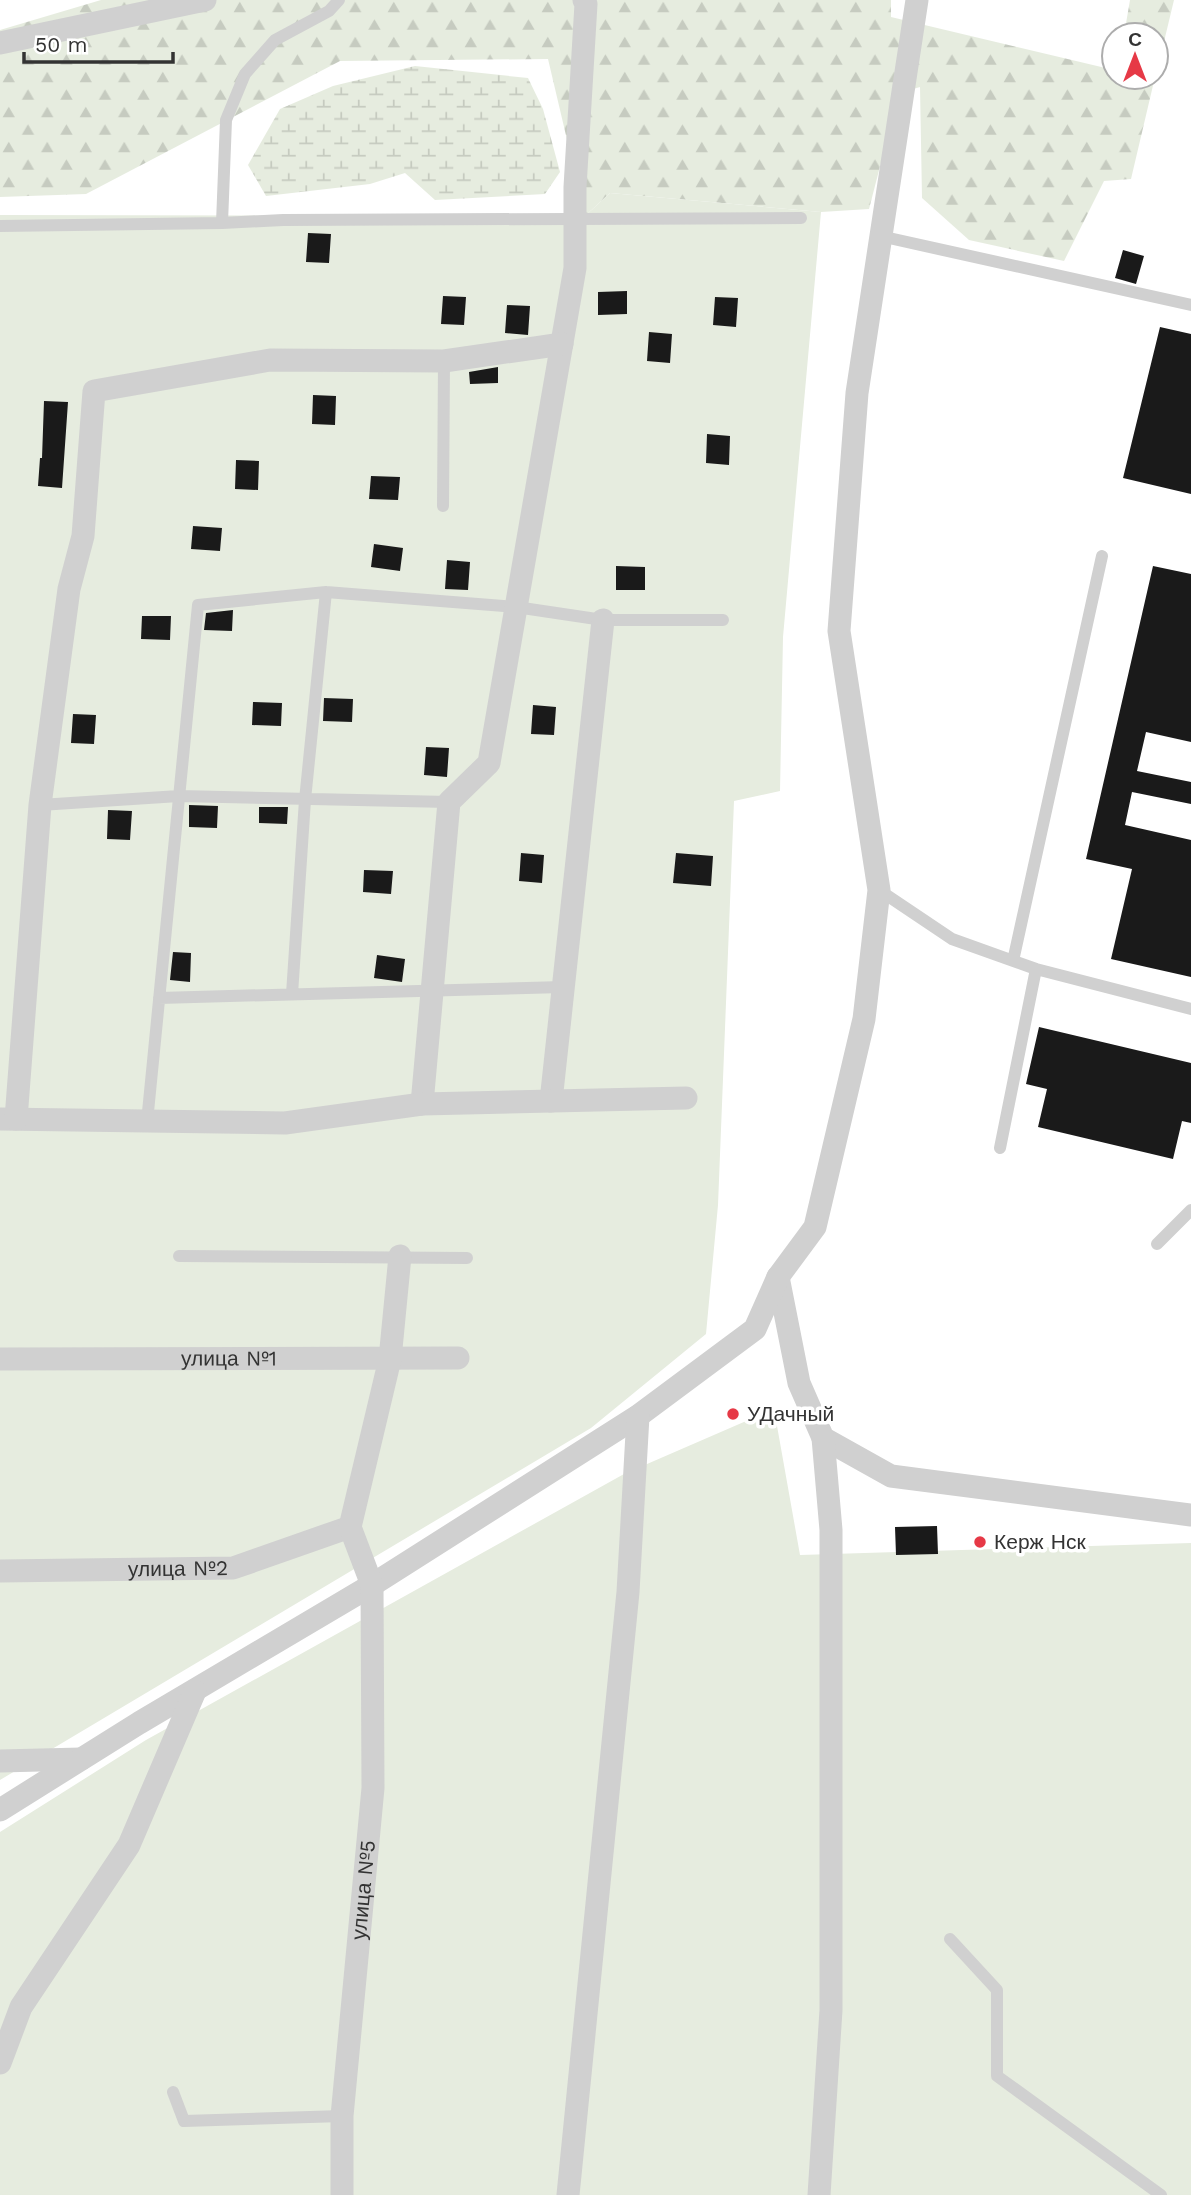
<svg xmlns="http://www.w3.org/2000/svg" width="1191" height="2195" viewBox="0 0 1191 2195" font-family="'Work Sans',sans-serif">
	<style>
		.forest { fill: url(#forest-firs) }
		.wetland { fill: url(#wetland-marsh) }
		.green { fill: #e6ecdf }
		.building { fill: #1a1a1a }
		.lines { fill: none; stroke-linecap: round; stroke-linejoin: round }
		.lane { stroke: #d0d0d0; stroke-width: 12 }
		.street { stroke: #d0d0d0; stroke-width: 23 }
		.poi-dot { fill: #e63946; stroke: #fff; stroke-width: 2.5 }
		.labels { text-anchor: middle; stroke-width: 7; stroke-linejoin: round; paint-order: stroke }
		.street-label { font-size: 21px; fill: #333; stroke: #fff }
		.poi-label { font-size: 21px; fill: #333; stroke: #fff; text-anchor: start }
	</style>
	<defs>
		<pattern id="forest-firs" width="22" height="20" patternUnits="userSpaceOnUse" patternTransform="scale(1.75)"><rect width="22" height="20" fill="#e6ecdf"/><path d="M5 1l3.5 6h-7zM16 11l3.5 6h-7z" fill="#c6cbc0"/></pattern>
		<pattern id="wetland-marsh" width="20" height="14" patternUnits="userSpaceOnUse" patternTransform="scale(1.75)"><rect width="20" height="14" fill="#e6ecdf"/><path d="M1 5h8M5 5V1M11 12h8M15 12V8" fill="none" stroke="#c6cbc0"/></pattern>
	</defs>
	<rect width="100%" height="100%" fill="#fff"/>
	<path class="forest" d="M 101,0 L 891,0 L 891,17 L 1114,70 L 1114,77 L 1155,77 L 1131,179 L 1104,181 L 1064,261 L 969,240 L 922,198 L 920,87 L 899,93 L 869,209 L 821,212 L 610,193 L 585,216 L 548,59 L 340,61 L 86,194 L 0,197 L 0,30 Z
		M 1130,0 L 1174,0 L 1156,75 L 1156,35 L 1124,35 Z"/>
	<path class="wetland" d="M 415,66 L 528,78 L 543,109 L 560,172 L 545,194 L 435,200 L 405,173 L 370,184 L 266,196 L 248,165 L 280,109 L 333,86 Z"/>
	<path class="green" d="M 610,193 L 821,212 L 783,637 L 780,791 L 734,801 L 718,1205 L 706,1334 L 591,1428 L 0,1780 L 0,215 L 585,216 Z
		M 774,1409 L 800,1555 L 1191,1543 L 1191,2195 L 0,2195 L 0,1832 L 146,1740 L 624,1474 Z"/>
	<path class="building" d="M 308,233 L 331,234 L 329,263 L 306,262 Z
		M 1123,250 L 1144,256 L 1136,284 L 1115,278 Z
		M 627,291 L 627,314 L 598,315 L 598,292 Z
		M 443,296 L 466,297 L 464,325 L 441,324 Z
		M 715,297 L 738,298 L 736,327 L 713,325 Z
		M 507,305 L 530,306 L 528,335 L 505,333 Z
		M 1160,327 L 1191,334 L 1191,494 L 1123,478 Z
		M 649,332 L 672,334 L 670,363 L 647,361 Z
		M 498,367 L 498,383 L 470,384 L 469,372 Z
		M 313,395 L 336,396 L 335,425 L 312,424 Z
		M 44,401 L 68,402 L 62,488 L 38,486 L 40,458 L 42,458 Z
		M 707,434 L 730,436 L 729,465 L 706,463 Z
		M 236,460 L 259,461 L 258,490 L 235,489 Z
		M 371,476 L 400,477 L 398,500 L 369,499 Z
		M 193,526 L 222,528 L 220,551 L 191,549 Z
		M 374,544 L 403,548 L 400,571 L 371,567 Z
		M 447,560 L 470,562 L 468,590 L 445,589 Z
		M 616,566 L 645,567 L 645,590 L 616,590 Z
		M 1153,566 L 1191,574 L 1191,742 L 1146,732 L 1137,771 L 1191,782 L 1191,804 L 1132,792 L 1125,825 L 1191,840 L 1191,977 L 1111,959 L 1132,869 L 1086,859 Z
		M 233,610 L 232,631 L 204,630 L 206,613 Z
		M 142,616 L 171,616 L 170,640 L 141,639 Z
		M 324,698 L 353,699 L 352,722 L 323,721 Z
		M 253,702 L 282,703 L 281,726 L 252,725 Z
		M 533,705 L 556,707 L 554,735 L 531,734 Z
		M 73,714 L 96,715 L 94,744 L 71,743 Z
		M 426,747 L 449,748 L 447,777 L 424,775 Z
		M 189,805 L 218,806 L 217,828 L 189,827 Z
		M 259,807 L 288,807 L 287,824 L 259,823 Z
		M 108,810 L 132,811 L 130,840 L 107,839 Z
		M 521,853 L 544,855 L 542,883 L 519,881 Z
		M 676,853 L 713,856 L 711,886 L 673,883 Z
		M 364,870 L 393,871 L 391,894 L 363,892 Z
		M 173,952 L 191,953 L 190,982 L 170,980 Z
		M 377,955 L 405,959 L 402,982 L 374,978 Z
		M 1039,1027 L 1191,1063 L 1191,1123 L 1182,1121 L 1173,1159 L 1038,1127 L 1047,1089 L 1026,1084 Z
		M 937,1526 L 938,1554 L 896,1555 L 895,1527 Z"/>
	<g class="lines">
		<path class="lane" d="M 222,223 L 226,120 L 245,74 L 275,40 L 329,11 L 339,0
			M 0,226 L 222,223 L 283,220 L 801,218
			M 880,236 L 1191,305
			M 443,506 L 444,361
			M 40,805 L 179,796 L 449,802
			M 879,890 L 952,939 L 1036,969 L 1191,1009
			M 1013,961 L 1102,556
			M 292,994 L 305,800 L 326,592
			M 159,998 L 563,987
			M 147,1122 L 198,605 L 326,592 L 516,607 L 603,620 L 723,620
			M 1000,1148 L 1036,969
			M 1157,1244 L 1191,1210
			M 179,1256 L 467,1258
			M 950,1939 L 997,1990 L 997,2076 L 1161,2195
			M 173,2092 L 184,2121 L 342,2116"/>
		<g class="street">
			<path d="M 0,43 L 205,0"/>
			<path d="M 551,1101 L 603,620"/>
			<path d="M 422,1104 L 449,802 L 489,763 L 575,268 L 575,187 L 586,4 L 584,0"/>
			<path d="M 0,1119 L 285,1123 L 422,1104 L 686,1098"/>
			<path d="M 16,1119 L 40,805 L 69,589 L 83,536 L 94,391 L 270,360 L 444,361 L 562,344"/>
			<path d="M 778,1277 L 799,1383 L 823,1438 L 891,1476 L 1191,1515"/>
			<path id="s1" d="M 0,1359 L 458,1358"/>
			<path id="s2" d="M 0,1571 L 233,1568 L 350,1527"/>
			<path d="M 0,1761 L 81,1759"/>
			<path d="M 0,1810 L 139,1723 L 372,1585 L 638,1416 L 755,1329 L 778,1277 L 815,1227 L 864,1019 L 879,890 L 839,631 L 857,393 L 917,0"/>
			<path d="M 0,2063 L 21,2007 L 129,1845 L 195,1691"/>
			<path id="s3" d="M 342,2195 L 342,2116 L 373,1788 L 372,1585 L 350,1527 L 390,1359 L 400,1256"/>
			<path d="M 568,2195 L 628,1592 L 638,1416"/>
			<path d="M 819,2195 L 831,2010 L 831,1530 L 823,1438"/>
		</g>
	</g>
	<g class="poi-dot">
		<circle cx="733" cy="1414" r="7"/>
		<circle cx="980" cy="1542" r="7"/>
	</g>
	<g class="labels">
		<g class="street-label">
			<text dy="7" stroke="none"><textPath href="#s1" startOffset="229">улица №1</textPath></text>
			<text dy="7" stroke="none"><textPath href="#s2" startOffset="178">улица №2</textPath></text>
			<text dy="7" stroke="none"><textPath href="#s3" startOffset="306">улица №5</textPath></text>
		</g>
		<g class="poi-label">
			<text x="747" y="1421">УДачный</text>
			<text x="994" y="1549">Керж Нск</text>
		</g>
	</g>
	<g transform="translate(1135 56)"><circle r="33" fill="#ffffff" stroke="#adadad" stroke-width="2"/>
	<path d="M0-5L12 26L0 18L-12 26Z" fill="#e63946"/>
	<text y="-10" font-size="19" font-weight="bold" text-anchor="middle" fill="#333333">С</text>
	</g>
	<path d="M24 52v10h149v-10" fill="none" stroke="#333333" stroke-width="3.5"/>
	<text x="35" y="52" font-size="21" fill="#333333" stroke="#ffffff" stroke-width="5" paint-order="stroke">50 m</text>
</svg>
